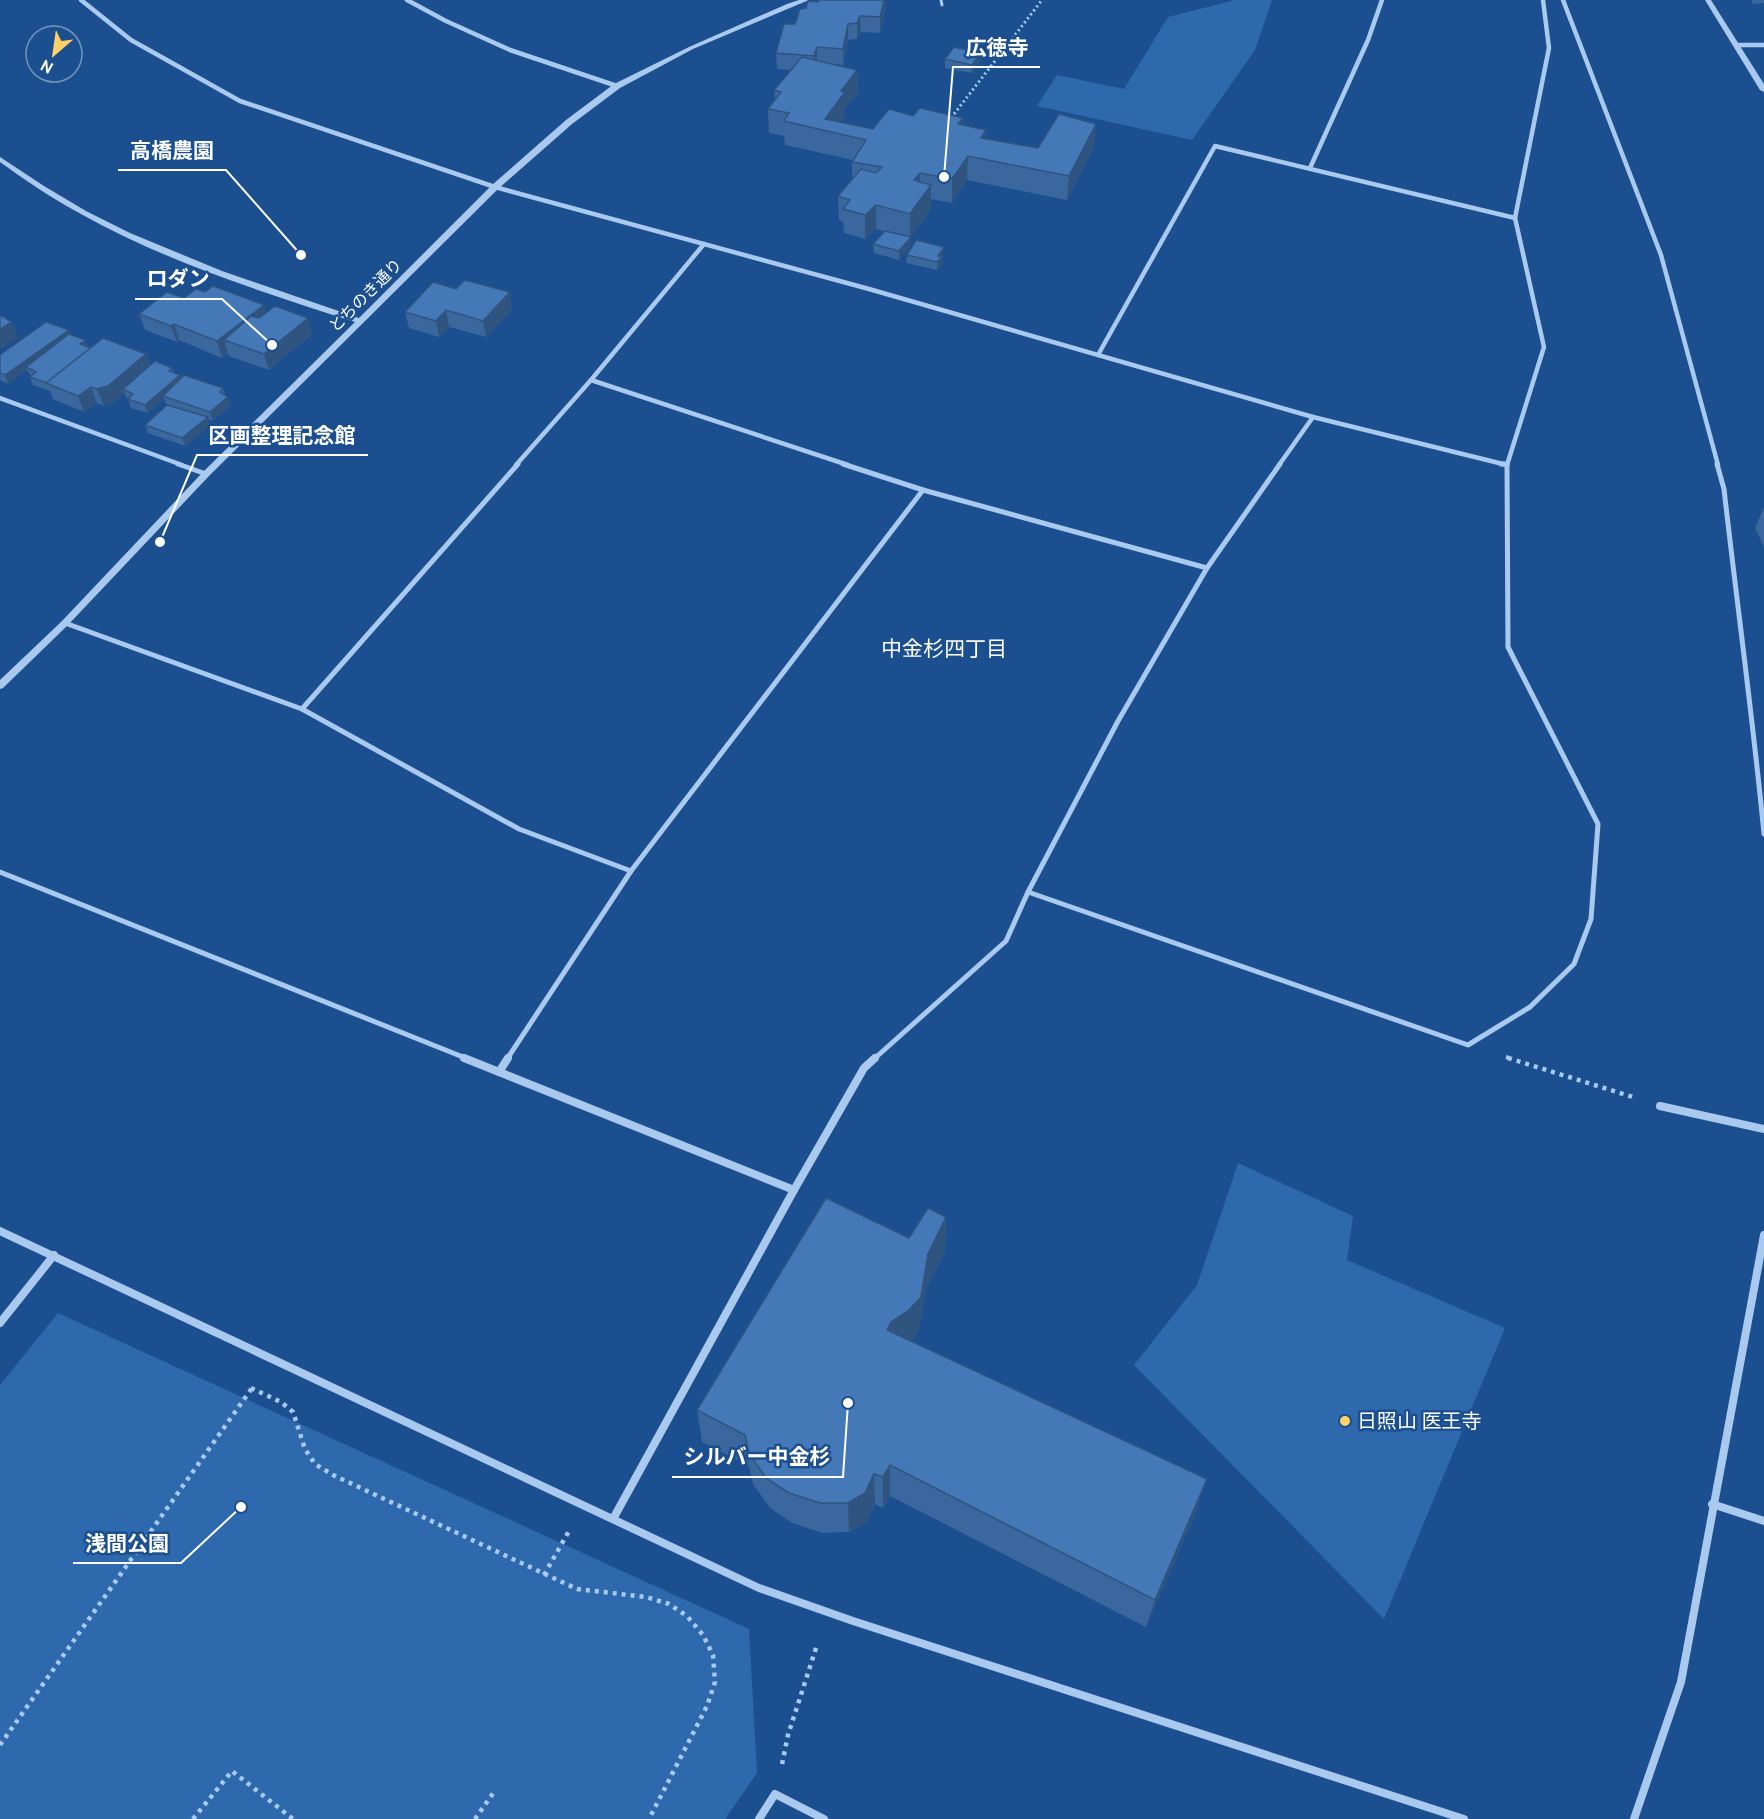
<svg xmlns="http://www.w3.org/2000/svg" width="1764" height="1819" font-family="Cabin,'Noto Sans JP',sans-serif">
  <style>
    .green { fill: #2e69ad }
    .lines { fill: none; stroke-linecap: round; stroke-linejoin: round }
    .path-far2 { stroke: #a9c9ee; stroke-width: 3; stroke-dasharray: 2 3; stroke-linecap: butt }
    .path-far1 { stroke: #a9c9ee; stroke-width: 4; stroke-dasharray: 3 4.5; stroke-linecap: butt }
    .path { stroke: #a9c9ee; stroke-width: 4.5; stroke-dasharray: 4 5; stroke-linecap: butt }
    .service { stroke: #a9c9ee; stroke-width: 3 }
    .minor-far2 { stroke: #a9c9ee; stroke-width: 4.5 }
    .minor-far1 { stroke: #a9c9ee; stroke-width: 5 }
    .minor { stroke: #a9c9ee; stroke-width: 8 }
    .tertiary { fill: #a9c9ee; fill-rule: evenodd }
    .wall { fill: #3a679d }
    .shaded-wall { fill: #305480 }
    .building { fill: #4478b7; stroke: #305480; stroke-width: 1.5 }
    .poi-dot { fill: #ffd166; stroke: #1b4f8f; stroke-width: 2 }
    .labels { text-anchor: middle; stroke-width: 5; stroke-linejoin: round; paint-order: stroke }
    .far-street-label { font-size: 16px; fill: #fff; stroke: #1b4f8f }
    .poi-label { font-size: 20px; fill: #fff; stroke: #1b4f8f; text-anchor: start }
    .neighbourhood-label { font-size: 21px; fill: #fff; stroke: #1b4f8f }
    .leader { fill: none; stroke: #fff; stroke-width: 2 }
    .callout-dot { fill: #fff; stroke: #1b4f8f; stroke-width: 2 }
    .callout-label { font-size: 21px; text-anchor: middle; font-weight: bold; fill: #fff; stroke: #1b4f8f; stroke-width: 5; stroke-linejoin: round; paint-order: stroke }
  </style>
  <rect width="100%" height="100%" fill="#1b4f8f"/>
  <g class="green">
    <polygon points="1235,0 1272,0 1255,50 1192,140 1037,106 1057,75 1124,89 1168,17"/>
    <polygon points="1238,1163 1353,1216 1347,1260 1505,1328 1384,1619 1134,1365 1197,1285"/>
    <polygon points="58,1313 749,1629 757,1773 725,1819 0,1819 0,1385"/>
  </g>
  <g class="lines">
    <polyline class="path-far2" points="951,118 1042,0"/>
    <polyline class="path-far1" points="1506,1057 1513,1059"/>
    <g class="path">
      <polyline points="1508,1058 1633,1097"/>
      <polyline points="251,1388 281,1402 293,1412 305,1449 315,1464 333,1475 577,1589 646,1597 669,1604 687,1616 703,1635 713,1655 715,1682 707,1706 649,1819"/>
      <polyline points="544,1575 569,1531"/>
      <polyline points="0,1745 252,1388"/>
      <polyline points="782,1764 788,1735 817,1645"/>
      <polyline points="193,1819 232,1771 293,1819"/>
      <polyline points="475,1819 494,1792"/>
    </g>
    <polyline class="service" points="941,0 942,5"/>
    <g class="minor-far2">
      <polyline points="81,0 131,40 240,101 495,187 869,289 1313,417 1507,465 1544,347 1515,218 1549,48 1543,0"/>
      <polyline points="407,0 446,21 510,50 617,86"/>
      <polyline points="1563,0 1661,255 1718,465"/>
      <polyline points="1738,45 1764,45"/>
      <polyline points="1310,168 1368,40 1382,0"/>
      <polyline points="1098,355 1215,146 1515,218"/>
      <polyline points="591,380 848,465"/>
      <polyline points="0,398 182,465"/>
      <polyline points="516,465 591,380 704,244"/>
      <polyline points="1279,465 1313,417"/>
    </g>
    <g class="minor-far1">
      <polyline points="178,464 206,474"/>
      <polyline points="518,464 302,709 519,829 631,871"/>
      <polyline points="843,464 923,490 1207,568"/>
      <polyline points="1501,464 1507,464"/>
      <path d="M1717 464 1724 489C1737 604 1753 719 1764 834"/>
      <polyline points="65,623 302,709"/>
      <polyline points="0,872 468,1059"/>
      <polyline points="1028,892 1468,1045 1530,1007 1574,964 1591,919 1598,824 1508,647 1507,465"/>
      <polyline points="507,1059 631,871 923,490"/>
      <polyline points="874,1059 1006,941 1028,892 1118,721 1207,568 1280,464"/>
    </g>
    <g class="minor">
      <polyline points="464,1058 794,1190 864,1068 875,1058"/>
      <polyline points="499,1072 508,1058"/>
      <polyline points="1660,1106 1764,1129"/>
      <polyline points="0,1231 759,1588 853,1621 1464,1819"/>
      <polyline points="0,1323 54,1255"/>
      <polyline points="1712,1504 1764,1521"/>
      <polyline points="613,1519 794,1190"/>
      <polyline points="759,1819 775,1794 824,1819"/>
      <polyline points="1634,1819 1681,1682 1764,1235"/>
    </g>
    <g class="tertiary">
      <path d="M799 0H809L693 49 620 88 572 124 498 189 209 476 68 625 3 688 0 689V680L62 621 203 472 355 322C262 292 167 262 81 214 53 199 26 181 0 162V157L44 186 86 211 130 233 222 271 359 318 492 185 566 120 614 84 689 47 787 4Z"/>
      <polygon points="1705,0 1711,0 1764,84 1764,92 1760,90"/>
    </g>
  </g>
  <g class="wall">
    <polygon points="819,0 886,0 886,6 880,33 861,32 857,39 848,40 843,65 831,64 857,70 858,93 845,109 845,116 840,122 873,129 913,116 963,125 986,139 1038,148 1096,124 1093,148 1067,200 967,180 952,203 931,199 931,209 911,237 911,245 899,260 874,253 873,244 884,231 876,229 865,239 844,233 843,222 839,220 838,196 852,180 852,162 853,160 785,145 784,136 769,133 768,109 775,100 774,90 791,70 777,69 776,53 806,8 818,2"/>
    <polygon points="1751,0 1764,0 1764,3 1753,4"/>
    <polygon points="945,59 980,61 972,73 945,68"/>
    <polygon points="907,255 943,256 942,258 942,265 937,270 906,263"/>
    <polygon points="205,292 264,305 266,313 312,334 269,370 229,356 228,353 222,358 179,340 177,342 145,330 139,314"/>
    <polygon points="512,309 486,337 449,327 439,337 409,328 405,312"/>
    <polygon points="69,330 71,334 89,347 146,354 150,366 172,368 174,373 180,375 181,378 223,388 225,395 228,397 231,405 213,421 208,419 210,426 185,446 148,433 145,425 174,407 166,404 164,399 148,413 131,408 128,399 129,399 126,397 125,393 114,402 104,406 97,403 84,412 53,399 50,391 33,385 30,377 31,376 27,370 8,384 0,380 0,355"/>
    <polygon points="1764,507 1764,547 1755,528"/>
    <polygon points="946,1217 945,1252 926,1289 919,1331 911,1341 1197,1510 1146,1627 890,1496 883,1508 875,1504 866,1523 849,1532 822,1533 792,1523 770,1508 753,1484 749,1466 702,1442 697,1410 909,1238"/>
  </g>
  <g class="shaded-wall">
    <polygon points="884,0 886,0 886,6 880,33 880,17"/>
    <polygon points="860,16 861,32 857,39 857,23"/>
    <polygon points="848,24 848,40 843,65 843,49"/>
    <polygon points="817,47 817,63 815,72 814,56"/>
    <polygon points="981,53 980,61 972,73 972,65"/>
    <polygon points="857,70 858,93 845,109 845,116 833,132 825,119 841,91"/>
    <polygon points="963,118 962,141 958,124"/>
    <polygon points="1096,124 1093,148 1067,200 1069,176"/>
    <polygon points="986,130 985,153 981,138"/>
    <polygon points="968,156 967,180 952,203 952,179"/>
    <polygon points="920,173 920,196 914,180"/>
    <polygon points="931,185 931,209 910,238 910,214"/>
    <polygon points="876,205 876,229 865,239 865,215"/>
    <polygon points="911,237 911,245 899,260 899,251"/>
    <polygon points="944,247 942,265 937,270 938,256"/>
    <polygon points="510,292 512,309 486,337 483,321"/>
    <polygon points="264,305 268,321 224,340 228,353 222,358 217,341"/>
    <polygon points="446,310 449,327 439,337 436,321"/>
    <polygon points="308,318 312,334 269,370 264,354"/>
    <polygon points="12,322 19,338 0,349 0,329"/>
    <polygon points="174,324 179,340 177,342 171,326"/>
    <polygon points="69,330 72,338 26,367 27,370 8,384 5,375"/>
    <polygon points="86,340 89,348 80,344"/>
    <polygon points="146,354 151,371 123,389 125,393 114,402 104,406 97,389"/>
    <polygon points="180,375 183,383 163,396 164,399 148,413 145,405"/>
    <polygon points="91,387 97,403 84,412 78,396"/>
    <polygon points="228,397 231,405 213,421 210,412"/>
    <polygon points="208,417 210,426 185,446 182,438"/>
    <polygon points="946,1217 945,1252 926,1289 919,1331 908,1345 887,1330"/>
    <polygon points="890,1465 890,1496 883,1508 883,1477"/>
    <polygon points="874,1474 875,1504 866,1523 849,1532 848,1503"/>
    <polygon points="1207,1479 1197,1510 1146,1627 1155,1600"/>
  </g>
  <g class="building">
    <polygon points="819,0 884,0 880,17 860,16 857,23 848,24 843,49 817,47 814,56 776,53 784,24 795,24 800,9 806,8 808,1 818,2"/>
    <polygon points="954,47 981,53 972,65 945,59"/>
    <polygon points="802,57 857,70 841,91 845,92 825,119 873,129 889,109 913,116 920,108 963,118 958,124 986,130 981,138 1038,148 1059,114 1096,124 1069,176 968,156 952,179 920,173 914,180 931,185 910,214 876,205 865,215 843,209 850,200 838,196 861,169 876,173 882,167 852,162 866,140 784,121 789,113 768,109 781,92 774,90"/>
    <polygon points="885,231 911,237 899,251 873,244"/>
    <polygon points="916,240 944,247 938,256 942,257 937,262 907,255"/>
    <polygon points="465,280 510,292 483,321 446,310 436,321 405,312 433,282 456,289"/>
    <polygon points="213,286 264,305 217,341 174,324 171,326 139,314 167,292 184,298 196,289 205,292"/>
    <polygon points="275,306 308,318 264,354 224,340 251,316 259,318"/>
    <polygon points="0,315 12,322 0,329"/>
    <polygon points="46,322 69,330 5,375 0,373 0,355"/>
    <polygon points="69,334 86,340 80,344 91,348 47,383 30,377 36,372 26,367"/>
    <polygon points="103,338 146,354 108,386 97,389 91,387 78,396 46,383"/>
    <polygon points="155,361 172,368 169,371 180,375 145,405 128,399 133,394 123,389"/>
    <polygon points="184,375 223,388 220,392 228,397 210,412 163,396"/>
    <polygon points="167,405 208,417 182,438 145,425"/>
    <polygon points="826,1198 909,1238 928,1208 946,1217 928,1254 921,1297 908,1311 891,1322 887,1330 1207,1479 1155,1600 890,1465 883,1477 874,1474 865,1493 848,1503 820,1503 789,1493 766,1478 749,1453 745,1435 697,1410"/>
  </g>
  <circle class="poi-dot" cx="1345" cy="1421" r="6"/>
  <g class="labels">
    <g class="far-street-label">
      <text transform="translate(365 295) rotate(-45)" y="6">とちのき通り</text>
    </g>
    <g class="poi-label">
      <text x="1357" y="1428">日照山 医王寺</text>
    </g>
    <g class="neighbourhood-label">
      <text x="944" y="656">中金杉四丁目</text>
    </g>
  </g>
  <path class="leader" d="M944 177L953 67H1040M301 255L226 170H118M272 345L222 299H135M160 542L197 455H368M848 1403L843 1477H672M241 1507L181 1563H73"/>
  <g class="callout-dot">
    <circle cx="944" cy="177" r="6"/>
    <circle cx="301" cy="255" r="6"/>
    <circle cx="272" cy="345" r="6"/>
    <circle cx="160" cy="542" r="6"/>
    <circle cx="848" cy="1403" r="6"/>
    <circle cx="241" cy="1507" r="6"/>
  </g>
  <g class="callout-label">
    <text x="997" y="55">広徳寺</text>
    <text x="172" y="158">高橋農園</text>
    <text x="178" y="286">ロダン</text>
    <text x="282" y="443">区画整理記念館</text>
    <text x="757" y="1464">シルバー中金杉</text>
    <text x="127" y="1551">浅間公園</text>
  </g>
  <g transform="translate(54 54) rotate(209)"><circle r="28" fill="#1b4f8f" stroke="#7695bc" stroke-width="1.5"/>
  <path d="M0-4.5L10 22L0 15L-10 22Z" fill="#ffd166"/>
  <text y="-9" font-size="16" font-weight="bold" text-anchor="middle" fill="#ffffff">N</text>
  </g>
</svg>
